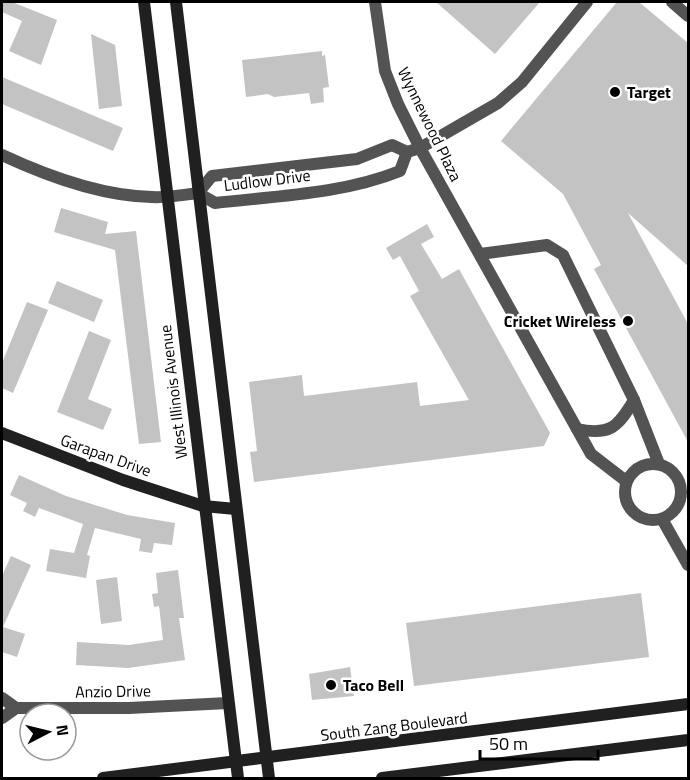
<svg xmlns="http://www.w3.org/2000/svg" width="690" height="780" font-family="'Titillium Web',sans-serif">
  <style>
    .building { fill: #c3c3c3 }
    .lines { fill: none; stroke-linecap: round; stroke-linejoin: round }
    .street { stroke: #535353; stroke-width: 12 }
    .secondary { stroke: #202020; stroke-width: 12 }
    .poi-dot { fill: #000; stroke: #fff; stroke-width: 2 }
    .labels { text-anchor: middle; stroke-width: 5; stroke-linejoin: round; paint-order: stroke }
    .poi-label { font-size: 16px; font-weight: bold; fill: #000; stroke: #fff; text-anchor: start }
    .street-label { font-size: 16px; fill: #000; stroke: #fff }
  </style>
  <rect width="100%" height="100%" fill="#fff"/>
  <g class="building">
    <polygon points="2,2 12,2 57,20 41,65 9,51 22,21 2,12"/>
    <polygon points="436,2 540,2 495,54"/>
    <polygon points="617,2 639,2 688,43 688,266 628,213 688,324 688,442 594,269 601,265 563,194 501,141"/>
    <polygon points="91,34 115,45 122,106 99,109"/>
    <polygon points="322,51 322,56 325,55 329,87 323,88 324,102 311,104 309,93 274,97 268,94 246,97 242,60"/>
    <polygon points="2,77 123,128 113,151 2,104"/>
    <polygon points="61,208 108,222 105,234 136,231 161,442 139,444 115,250 54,232"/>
    <polygon points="427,224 434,237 421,244 442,279 459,269 550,433 544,446 254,482 250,452 257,451 249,382 302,375 304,396 417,382 420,406 469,400 410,296 419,291 400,256 393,260 386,248"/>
    <polygon points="57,281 103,300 94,322 48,303"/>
    <polygon points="27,302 48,310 13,393 2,388 2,363"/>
    <polygon points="89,331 111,340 88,399 112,409 103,430 57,412"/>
    <polygon points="19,475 66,496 127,515 175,523 172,545 154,543 152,553 139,551 141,539 95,528 87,555 90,556 86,578 46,571 50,549 74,553 83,524 39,508 35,517 23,511 27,503 10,495"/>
    <polygon points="11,556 31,565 3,627 25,634 17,657 2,652 2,576"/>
    <polygon points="178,570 184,618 179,618 185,660 128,668 76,665 77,642 129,645 163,640 159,606 154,607 152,594 158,593 156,573"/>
    <polygon points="117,577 122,621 101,624 96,580"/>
    <polygon points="641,593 649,657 414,686 406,623"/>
    <polygon points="350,667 354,696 312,700 309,674"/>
  </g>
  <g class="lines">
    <g class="street">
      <polyline points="375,2 385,71 398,104 420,148 591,454 626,481"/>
      <polyline points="672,2 688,16"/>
      <path d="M2 155C47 176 101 196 152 197 167 198 183 195 198 193"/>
      <polyline points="198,193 212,176 357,159 392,145 407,152 420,148 498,103 522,82 587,2"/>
      <path d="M198 193 215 203C276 196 343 194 400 171L407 152"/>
      <polyline points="480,254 547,245 563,255 634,400 659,464"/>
      <path d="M577 429C610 436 618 427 634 400"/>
      <circle cx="653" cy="492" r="28"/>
      <polyline points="662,519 688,565"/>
      <polyline points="2,698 16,708 129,708 228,703"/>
      <polyline points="2,718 16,708"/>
    </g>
    <g class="secondary">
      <polyline points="144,2 238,778"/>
      <polyline points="176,2 269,778"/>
      <polyline points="2,433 123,480 203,506 236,509"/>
      <polyline points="103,778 688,704"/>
      <polyline points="382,778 688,740"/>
    </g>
  </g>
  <g class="poi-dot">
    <circle cx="615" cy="92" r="6"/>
    <circle cx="628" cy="321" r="6"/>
    <circle cx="331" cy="685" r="6"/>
  </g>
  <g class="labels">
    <g class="poi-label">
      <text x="627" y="98">Target</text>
      <text x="616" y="327" text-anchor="end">Cricket Wireless</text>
      <text x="343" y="691">Taco Bell</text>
    </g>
    <g class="street-label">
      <text transform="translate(430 124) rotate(64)" y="6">Wynnewood Plaza</text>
      <text transform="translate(267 180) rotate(-7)" y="6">Ludlow Drive</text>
      <text transform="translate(173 392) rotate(-97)" y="6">West Illinois Avenue</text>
      <text transform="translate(106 455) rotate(20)" y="6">Garapan Drive</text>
      <text transform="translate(113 691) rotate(-1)" y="6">Anzio Drive</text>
      <text transform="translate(394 726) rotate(-7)" y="6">South Zang Boulevard</text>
    </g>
  </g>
  <rect width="690" height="780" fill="none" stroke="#000000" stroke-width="6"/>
  <g transform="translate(48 732) rotate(83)"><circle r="28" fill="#ffffff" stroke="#999999" stroke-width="1.5"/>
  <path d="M0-4.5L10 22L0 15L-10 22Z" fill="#000000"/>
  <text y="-9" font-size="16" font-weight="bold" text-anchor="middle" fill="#000000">N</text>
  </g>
  <path d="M480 750v9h118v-9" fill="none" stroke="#000000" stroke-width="3"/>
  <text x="489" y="750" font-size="18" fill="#000000" stroke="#ffffff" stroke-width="4.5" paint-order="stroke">50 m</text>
</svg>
